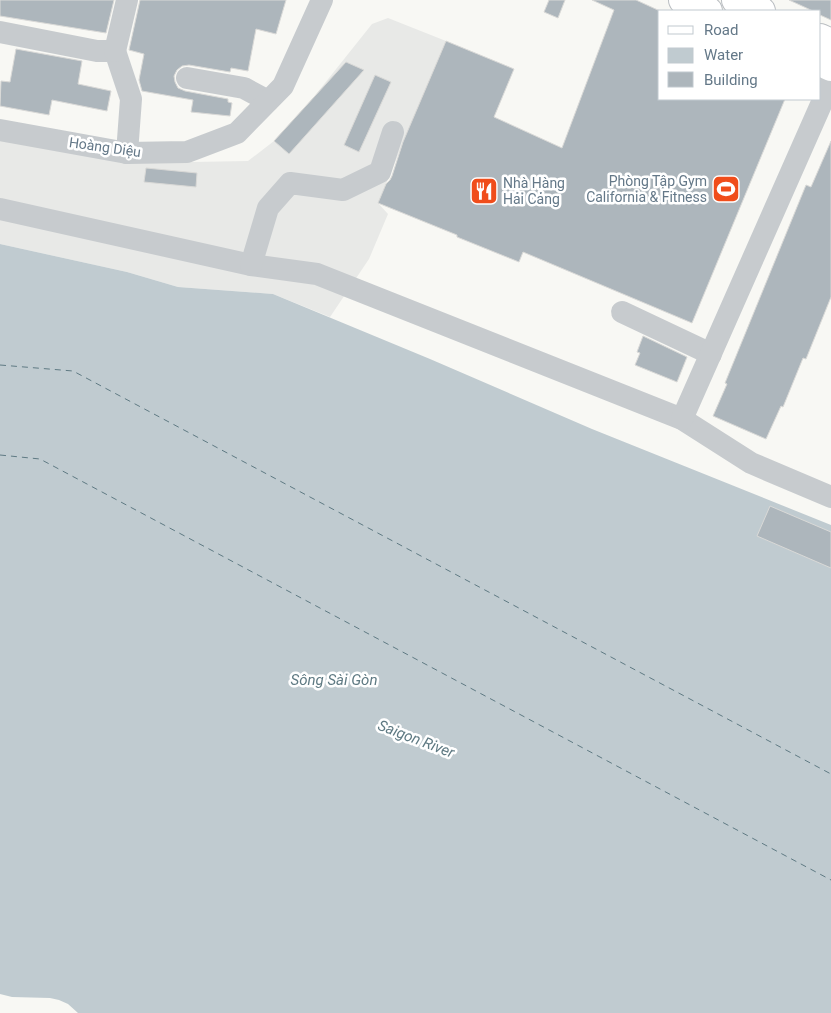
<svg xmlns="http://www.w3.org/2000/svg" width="831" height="1013" font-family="Roboto,sans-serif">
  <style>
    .built { fill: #e8e9e7 }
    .water { fill: #c0cbd0 }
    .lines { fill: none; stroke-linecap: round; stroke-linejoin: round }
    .ferry { stroke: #5f7a83; stroke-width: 1; stroke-dasharray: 6 5; stroke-linecap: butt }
    .building { fill: #adb6bc; stroke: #d9d9d7 }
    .major-casing { stroke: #babec2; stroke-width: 30 }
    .minor { stroke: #c7cbce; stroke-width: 22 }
    .major { stroke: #fff; stroke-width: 28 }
    .labels { text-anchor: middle; stroke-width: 5; stroke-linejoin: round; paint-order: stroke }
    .street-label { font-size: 14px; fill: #647888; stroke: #fff }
    .poi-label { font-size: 14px; fill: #647888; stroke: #fff; text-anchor: end }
    .water-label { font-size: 15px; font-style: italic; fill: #5f7a83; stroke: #fff }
  </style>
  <rect width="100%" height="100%" fill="#f8f8f4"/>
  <polygon class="built" points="388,18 446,41 378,203 388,214 369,259 330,317 273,294 178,287 127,272 0,244 0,138 136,163 248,161 274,141 309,103 372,24"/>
  <polygon class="water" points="0,244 127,272 178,287 273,294 430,359 592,429 831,525 831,1013 78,1013 68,1004 59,1000 50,998 12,997 0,994"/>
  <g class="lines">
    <g class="ferry">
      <polyline points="0,365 73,371 831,774"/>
      <polyline points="0,455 40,459 831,880"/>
    </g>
  </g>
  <g class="building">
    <polygon points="0,0 114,0 106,33 0,16"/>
    <polygon points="140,0 286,0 276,34 256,29 248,71 231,68 230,72 189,65 182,66 177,70 174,76 175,82 178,88 185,91 228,99 228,102 232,103 230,116 191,112 193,100 142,91 139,80 144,54 129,50"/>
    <polygon points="549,0 565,0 558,18 544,12"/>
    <polygon points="592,0 636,0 660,11 660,99 785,99 692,323 523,252 519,262 457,237 457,235 378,203 386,184 390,180 392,176 403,142 446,41 514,69 494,117 562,148 614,10"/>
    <polygon points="789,0 831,0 831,20 820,15 820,11 813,11"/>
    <polygon points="16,49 82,61 78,84 111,91 107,111 52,100 49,115 0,106 1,81 10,82"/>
    <polygon points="346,62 364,70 289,154 274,141"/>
    <polygon points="375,75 391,82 359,152 344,145"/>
    <polygon points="831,141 831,297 806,359 803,358 783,407 781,406 766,439 713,416 727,384 725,383 806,185 811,187"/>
    <polygon points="146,168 197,173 196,187 144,182"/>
    <polygon points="643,336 687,357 677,382 635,365 640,353 637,352"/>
    <polygon points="770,506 831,532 831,568 757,536"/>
  </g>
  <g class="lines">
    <g class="major-casing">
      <g id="major">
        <polyline points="683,0 708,11"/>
        <polyline points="736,0 761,11"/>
        <polyline points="820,38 831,43"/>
        <polyline points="820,62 831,67"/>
      </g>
    </g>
    <g class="minor">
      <polyline points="0,32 97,51 115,51 131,99 127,153"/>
      <polyline points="115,51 127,0"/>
      <polyline points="187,78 244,88 268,101"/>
      <polyline points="0,130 127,153 187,152 237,133 283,86 322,0"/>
      <polyline points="0,209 251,265 317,274 682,419 751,463 831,497"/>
      <polyline points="251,265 268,208 290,183 343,190 380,172 393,132"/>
      <polyline points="622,312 711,354"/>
      <polyline points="682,419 831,82"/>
    </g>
    <use href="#major" class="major"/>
  </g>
  <defs>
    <g id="stadium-square" transform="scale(1.4375)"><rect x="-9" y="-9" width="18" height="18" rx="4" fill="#f04d1b" stroke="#fff"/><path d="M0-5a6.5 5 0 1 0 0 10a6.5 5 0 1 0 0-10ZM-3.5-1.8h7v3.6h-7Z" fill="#fff"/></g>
    <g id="restaurant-square" transform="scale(1.4375)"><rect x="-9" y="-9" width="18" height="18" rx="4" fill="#f04d1b" stroke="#fff"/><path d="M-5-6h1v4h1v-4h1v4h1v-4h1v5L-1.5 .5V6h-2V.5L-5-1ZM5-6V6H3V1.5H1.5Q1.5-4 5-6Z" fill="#fff"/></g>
  </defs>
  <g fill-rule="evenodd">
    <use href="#stadium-square" x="726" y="189"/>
    <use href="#restaurant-square" x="484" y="191"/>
  </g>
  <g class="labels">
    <g class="street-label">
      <text transform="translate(105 147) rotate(8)" y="5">Hoàng Diệu</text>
    </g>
    <g class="poi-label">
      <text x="707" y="186">Phòng Tập Gym<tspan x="707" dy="16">California &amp; Fitness</tspan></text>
      <text x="503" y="188" text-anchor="start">Nhà Hàng<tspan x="503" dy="16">Hải Cảng</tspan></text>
    </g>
    <g class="water-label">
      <text x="334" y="685">Sông Sài Gòn</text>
      <text transform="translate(416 739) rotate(21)" y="5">Saigon River</text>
    </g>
  </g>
  <rect x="658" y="10" width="162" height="90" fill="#ffffff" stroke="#c1c9cf"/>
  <rect x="668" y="26" width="25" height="8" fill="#ffffff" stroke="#c1c9cf"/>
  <text x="704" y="35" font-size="15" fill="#647888">Road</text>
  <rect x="668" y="48" width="25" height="15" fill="#c0cbd0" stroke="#c1c9cf"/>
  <text x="704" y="60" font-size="15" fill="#647888">Water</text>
  <rect x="668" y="72" width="25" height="15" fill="#adb6bc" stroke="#c1c9cf"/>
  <text x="704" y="85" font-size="15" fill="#647888">Building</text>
</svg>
